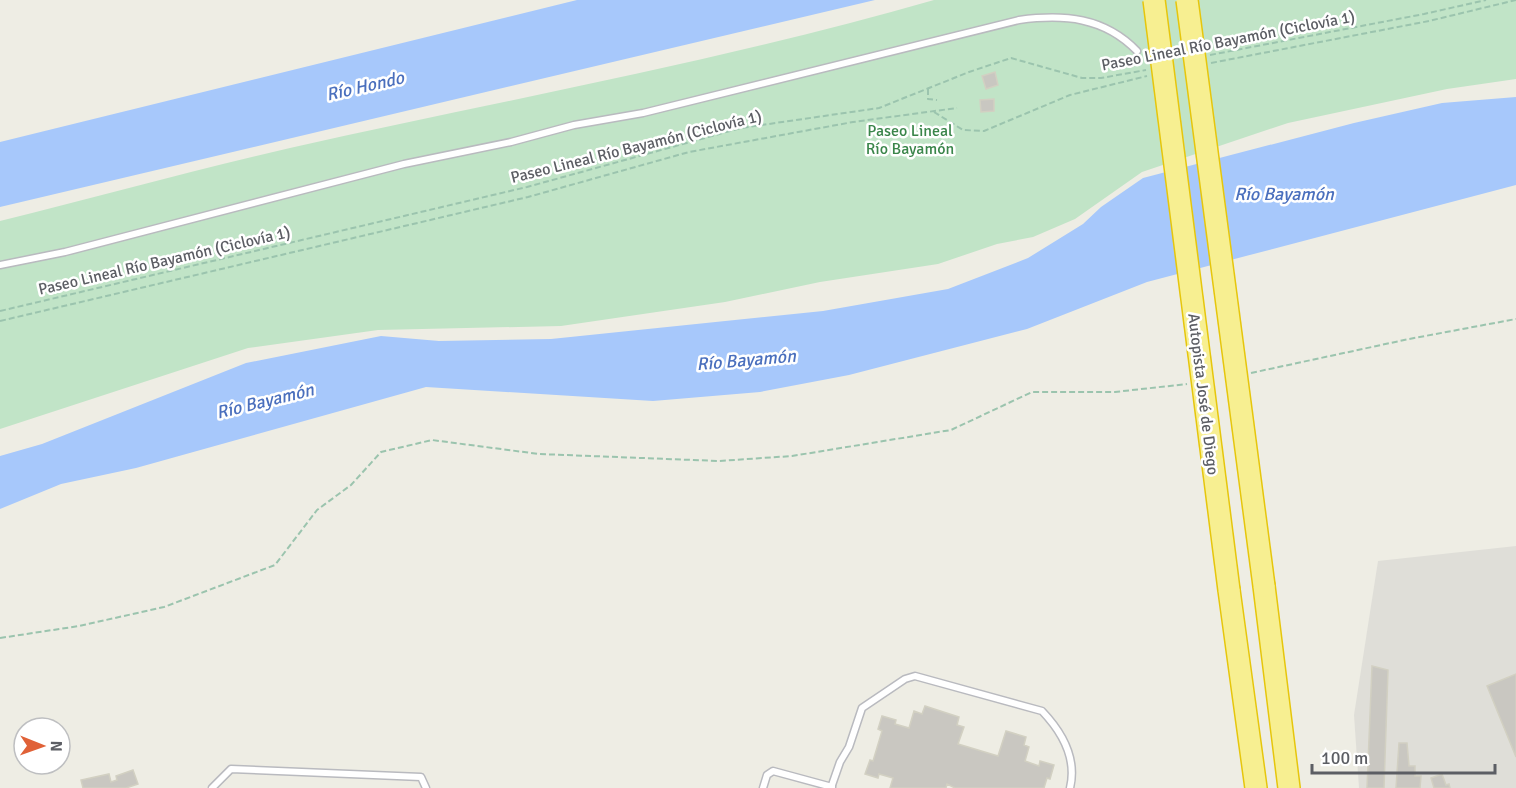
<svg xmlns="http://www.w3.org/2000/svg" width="1516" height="788" font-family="Signika,sans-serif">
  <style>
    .industrial { fill: #dfded8 }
    .green { fill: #c1e4c7 }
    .water { fill: #a7c8fb }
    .building { fill: #c9c7c1; stroke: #d2d0c2; stroke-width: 1.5 }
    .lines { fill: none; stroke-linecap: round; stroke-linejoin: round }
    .lane-casing { stroke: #b9babf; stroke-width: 9 }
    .highway-casing { stroke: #e6c60c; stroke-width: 24 }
    .path { stroke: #9bc4ae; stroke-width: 2; stroke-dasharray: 6 3; stroke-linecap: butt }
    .lane { stroke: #fff; stroke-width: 6 }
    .highway { stroke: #f7ef91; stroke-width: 21 }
    .highway-bridge-casing { stroke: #e6c60c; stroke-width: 24; stroke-linecap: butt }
    .highway-bridge { stroke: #f7ef91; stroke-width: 21 }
    .labels { text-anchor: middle; stroke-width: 5; stroke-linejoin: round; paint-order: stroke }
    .street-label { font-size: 16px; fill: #5c5e64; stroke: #fff }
    .park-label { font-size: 16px; fill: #3a854a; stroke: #fff }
    .water-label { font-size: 18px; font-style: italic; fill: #4a6fbd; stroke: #fff }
  </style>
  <rect width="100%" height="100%" fill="#eeede4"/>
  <polygon class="industrial" points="1516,546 1516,788 1359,788 1354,715 1378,561"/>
  <path class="green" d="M934 0H1516V79L1447 89 1288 123 1142 172 1075 219 1033 237 997 244 938 264 820 282 725 302 561 326 378 330 248 348 0 429V221C97 197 193 170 290 148 504 100 722 61 934 0Z"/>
  <g class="water">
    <polygon points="577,0 875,0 0,207 0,142"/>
    <polygon points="1516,97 1516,185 1147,282 1027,329 849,375 760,392 653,401 426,387 136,468 61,484 0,509 0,456 42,444 246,363 381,336 439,341 551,339 823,311 948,289 1028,258 1083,224 1101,207 1143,178 1354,123 1442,103"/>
  </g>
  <g class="building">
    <polygon points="995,72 998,85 986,89 982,76"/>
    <polygon points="994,99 994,111 981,112 980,100"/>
    <polygon points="1372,666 1388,670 1384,788 1367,788"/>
    <polygon points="1516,674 1516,757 1487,686"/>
    <polygon points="925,706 959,717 957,725 964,727 958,744 998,756 1006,731 1026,737 1024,745 1029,747 1025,761 1039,766 1040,761 1054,765 1050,779 1047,778 1044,788 955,788 947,784 946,788 890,788 893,778 879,774 878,778 865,774 870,760 873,761 882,731 878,729 882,716 896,720 895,724 909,728 914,711 922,714"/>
    <polygon points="1399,743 1407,743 1409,766 1415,766 1415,776 1421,776 1420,788 1396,788"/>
    <polygon points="133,770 138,784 126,788 83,788 81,780 109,774 111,782 117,780 116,776"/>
    <polygon points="1442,774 1446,785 1449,784 1450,788 1434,788 1431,778"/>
  </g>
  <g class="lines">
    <g class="lane-casing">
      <g id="lane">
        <path d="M0 265 65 252 404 164 511 142 574 125 643 113 1019 20C1064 14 1104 17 1137 51"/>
        <path d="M832 785 840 762 849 747 862 708 905 679 915 676 1042 711C1062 732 1077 759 1070 788"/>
        <polyline points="212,788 231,769 421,777 426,788"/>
        <polyline points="763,788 767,775 773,771 832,787"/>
      </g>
    </g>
    <g class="highway-casing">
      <g id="highway">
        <polyline points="1264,586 1289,788"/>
        <polyline points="1229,590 1256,788"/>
      </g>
    </g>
    <g class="path">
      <polyline points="1210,55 1424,14 1486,0"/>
      <polyline points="1211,63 1429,21 1516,0"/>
      <polyline points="928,89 928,99 937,100"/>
      <polyline points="934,112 963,130 984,131 1070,95 1147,76"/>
      <polyline points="0,311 527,187 741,128 879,108 969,72 1011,58 1082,78 1101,78 1146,70"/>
      <polyline points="0,321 528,197 689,152 853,122 957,108"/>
      <polyline points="1251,373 1409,339 1516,319"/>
      <polyline points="0,638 79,626 164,607 275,565 317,510 351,485 381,452 432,440 539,454 719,461 792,456 951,430 1032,392 1115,392 1187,384"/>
    </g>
    <use href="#lane" class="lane"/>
    <use href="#highway" class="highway"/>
    <g class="highway-bridge-casing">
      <g id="highway-bridge">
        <polyline points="1154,0 1229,590"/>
        <polyline points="1187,0 1264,586"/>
      </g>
    </g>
    <use href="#highway-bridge" class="highway-bridge"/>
  </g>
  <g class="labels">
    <g class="street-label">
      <text transform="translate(1228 40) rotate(-11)" y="6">Paseo Lineal Río Bayamón (Ciclovía 1)</text>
      <text transform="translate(636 146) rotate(-14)" y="6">Paseo Lineal Río Bayamón (Ciclovía 1)</text>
      <text transform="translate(164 260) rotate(-13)" y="6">Paseo Lineal Río Bayamón (Ciclovía 1)</text>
      <text transform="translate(1204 394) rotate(83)" y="6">Autopista José de Diego</text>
    </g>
    <g class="park-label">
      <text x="910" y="136">Paseo Lineal<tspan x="910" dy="18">Río Bayamón</tspan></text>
    </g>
    <g class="water-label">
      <text transform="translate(365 86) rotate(-13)" y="6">Río Hondo</text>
      <text x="1284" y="200">Río Bayamón</text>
      <text transform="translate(746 360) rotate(-5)" y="6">Río Bayamón</text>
      <text transform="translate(265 401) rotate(-14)" y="6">Río Bayamón</text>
    </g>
  </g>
  <g transform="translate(42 746) rotate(91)"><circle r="28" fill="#ffffff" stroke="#bebfc1" stroke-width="1.5"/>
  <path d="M0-4.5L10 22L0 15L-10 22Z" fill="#e06137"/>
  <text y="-9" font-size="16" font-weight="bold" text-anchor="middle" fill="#5c5e64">N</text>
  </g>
  <path d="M1312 764v9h183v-9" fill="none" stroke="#5c5e64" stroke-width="3"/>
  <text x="1321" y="764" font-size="18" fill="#5c5e64" stroke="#ffffff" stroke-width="4.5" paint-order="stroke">100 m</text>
</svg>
